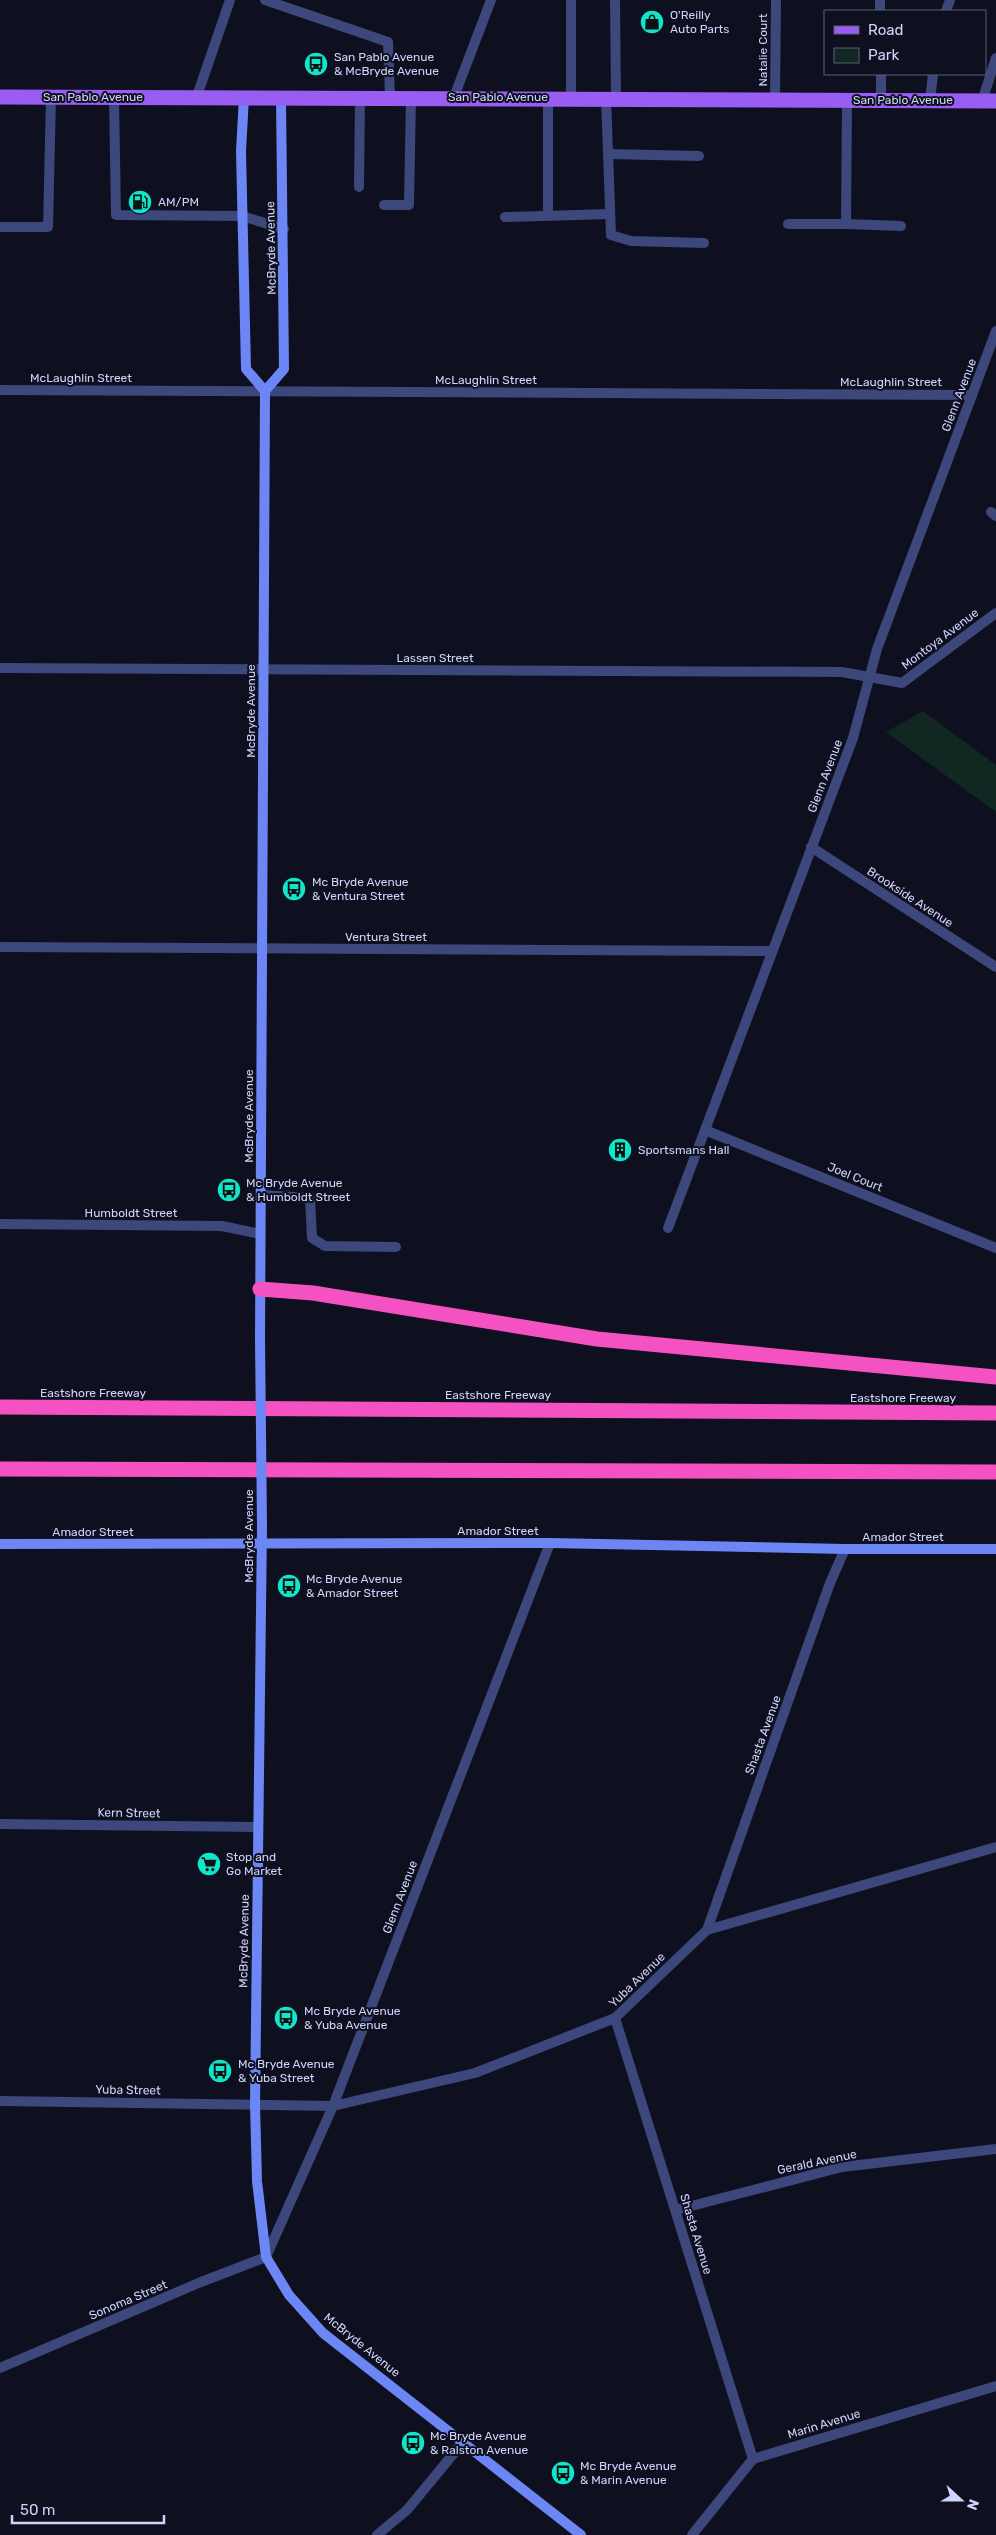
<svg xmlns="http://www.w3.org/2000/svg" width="996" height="2535" font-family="Rubik,sans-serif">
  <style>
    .green { fill: #112822 }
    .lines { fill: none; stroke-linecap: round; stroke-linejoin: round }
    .lane { stroke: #3c477b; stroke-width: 10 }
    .street { stroke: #3c477b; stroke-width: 10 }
    .secondary { stroke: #6c87f5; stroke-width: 10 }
    .primary { stroke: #9a5df4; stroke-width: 15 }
    .highway { stroke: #f452c3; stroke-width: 15 }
    .secondary-bridge { stroke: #6c87f5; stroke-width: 10 }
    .labels { text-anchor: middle; stroke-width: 4; stroke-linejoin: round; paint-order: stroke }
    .poi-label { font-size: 12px; fill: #cfd4fc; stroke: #0e0f1f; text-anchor: start }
    .street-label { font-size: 12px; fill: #cfd4fc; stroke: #0e0f1f }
  </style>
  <rect width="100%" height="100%" fill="#0e0f1f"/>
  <polygon class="green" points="923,711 996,765 996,812 886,732"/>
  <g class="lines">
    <g class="lane">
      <polyline points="265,0 388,42 390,97"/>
      <polyline points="615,0 616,98"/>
      <polyline points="880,0 880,11"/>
      <polyline points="946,11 950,0"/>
      <polyline points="881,74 881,100"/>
      <polyline points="114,97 116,215 242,216 284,229"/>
      <polyline points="571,98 571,0"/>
      <polyline points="606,98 611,235 631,241 704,243"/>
      <polyline points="847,100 846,224 901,226"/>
      <polyline points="930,100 933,74"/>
      <polyline points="608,154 699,156"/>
      <polyline points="359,187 360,97"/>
      <polyline points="384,205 409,205 411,97"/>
      <polyline points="548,216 548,98"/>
      <polyline points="505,217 610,214"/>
      <polyline points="788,224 846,224"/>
      <polyline points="0,227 48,227 51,97"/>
      <polyline points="991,512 996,516"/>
      <polyline points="261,1195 310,1198 312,1238 325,1246 396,1247"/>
    </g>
    <g class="street">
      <polyline points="197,96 230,0"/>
      <polyline points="454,97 491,0"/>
      <polyline points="775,99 776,0"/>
      <polyline points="982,101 996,58"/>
      <polyline points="0,390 972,395"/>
      <polyline points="0,668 842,672 902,683 996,613"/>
      <polyline points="811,847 996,967"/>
      <polyline points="0,947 771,951"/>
      <polyline points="705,1130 996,1248"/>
      <polyline points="0,1224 222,1226 260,1234"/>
      <polyline points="668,1228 853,738 877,649 996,331"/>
      <polyline points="0,1824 258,1827"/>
      <polyline points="707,1930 830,1583 845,1549"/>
      <polyline points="615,2018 753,2459"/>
      <polyline points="0,2101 333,2106 475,2073 615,2018 707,1930 996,1847"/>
      <polyline points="676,2210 842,2167 996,2149"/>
      <polyline points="0,2368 201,2282 266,2257 333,2106 550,1543"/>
      <polyline points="377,2535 407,2510 464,2441"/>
      <polyline points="692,2535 753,2459 996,2386"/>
    </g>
    <g class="secondary">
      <polyline points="244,97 241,151 246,369 265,391"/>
      <polyline points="260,1339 265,391 284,369 281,97"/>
      <polyline points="262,1526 255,2104 257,2181 266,2257 289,2295 323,2333 581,2535"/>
      <polyline points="0,1544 550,1543 845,1549 996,1549"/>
    </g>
    <polyline class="primary" points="0,97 996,101"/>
    <g class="highway">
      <polyline points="260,1289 313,1293 597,1339 996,1377"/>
      <polyline points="0,1407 996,1413"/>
      <polyline points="0,1469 996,1472"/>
    </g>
    <polyline class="secondary-bridge" points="260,1339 262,1526"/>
  </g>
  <defs>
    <g id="shop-disc" transform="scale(1.25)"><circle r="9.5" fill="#0fe7cc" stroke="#0e0f1f"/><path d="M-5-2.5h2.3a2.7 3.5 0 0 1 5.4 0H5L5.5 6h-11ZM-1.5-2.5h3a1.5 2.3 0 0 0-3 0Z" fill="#111"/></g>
    <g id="bus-disc" transform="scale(1.25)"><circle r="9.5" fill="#0fe7cc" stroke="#0e0f1f"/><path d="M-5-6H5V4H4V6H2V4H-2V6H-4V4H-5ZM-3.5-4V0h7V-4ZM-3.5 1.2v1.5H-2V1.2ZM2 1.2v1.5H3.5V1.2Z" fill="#111"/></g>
    <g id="fuel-disc" transform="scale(1.25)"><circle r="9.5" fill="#0fe7cc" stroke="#0e0f1f"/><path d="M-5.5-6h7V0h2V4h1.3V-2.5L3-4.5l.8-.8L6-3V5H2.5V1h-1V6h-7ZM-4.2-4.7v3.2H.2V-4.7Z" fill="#111"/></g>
    <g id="building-disc" transform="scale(1.25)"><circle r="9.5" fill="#0fe7cc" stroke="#0e0f1f"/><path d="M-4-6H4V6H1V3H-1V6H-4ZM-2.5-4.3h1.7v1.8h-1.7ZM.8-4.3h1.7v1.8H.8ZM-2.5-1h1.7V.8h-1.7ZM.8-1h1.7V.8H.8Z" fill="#111"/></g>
    <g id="supermarket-disc" transform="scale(1.25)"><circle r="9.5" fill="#0fe7cc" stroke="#0e0f1f"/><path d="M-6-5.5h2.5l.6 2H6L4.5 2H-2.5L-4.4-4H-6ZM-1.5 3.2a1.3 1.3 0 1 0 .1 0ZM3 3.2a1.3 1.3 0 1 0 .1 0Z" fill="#111"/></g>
  </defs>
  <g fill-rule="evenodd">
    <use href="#shop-disc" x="652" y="22"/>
    <use href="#bus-disc" x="316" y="64"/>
    <use href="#fuel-disc" x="140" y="202"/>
    <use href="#bus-disc" x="294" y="889"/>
    <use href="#building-disc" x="620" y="1150"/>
    <use href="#bus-disc" x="229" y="1190"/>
    <use href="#bus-disc" x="289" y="1586"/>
    <use href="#supermarket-disc" x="209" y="1864"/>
    <use href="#bus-disc" x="286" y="2018"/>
    <use href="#bus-disc" x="220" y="2071"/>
    <use href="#bus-disc" x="413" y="2443"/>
    <use href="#bus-disc" x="563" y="2473"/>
  </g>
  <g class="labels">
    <g class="poi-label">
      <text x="670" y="19">O'Reilly<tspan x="670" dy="14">Auto Parts</tspan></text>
      <text x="334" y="61">San Pablo Avenue<tspan x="334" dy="14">&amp; McBryde Avenue</tspan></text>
      <text x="158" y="206">AM/PM</text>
      <text x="312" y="886">Mc Bryde Avenue<tspan x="312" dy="14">&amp; Ventura Street</tspan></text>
      <text x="638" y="1154">Sportsmans Hall</text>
      <text x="246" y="1187">Mc Bryde Avenue<tspan x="246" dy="14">&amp; Humboldt Street</tspan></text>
      <text x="306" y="1583">Mc Bryde Avenue<tspan x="306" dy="14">&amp; Amador Street</tspan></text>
      <text x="226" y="1861">Stop and<tspan x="226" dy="14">Go Market</tspan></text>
      <text x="304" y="2015">Mc Bryde Avenue<tspan x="304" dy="14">&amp; Yuba Avenue</tspan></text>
      <text x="238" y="2068">Mc Bryde Avenue<tspan x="238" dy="14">&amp; Yuba Street</tspan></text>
      <text x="430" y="2440">Mc Bryde Avenue<tspan x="430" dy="14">&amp; Ralston Avenue</tspan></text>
      <text x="580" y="2470">Mc Bryde Avenue<tspan x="580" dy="14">&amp; Marin Avenue</tspan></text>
    </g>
    <g class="street-label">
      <text transform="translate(763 50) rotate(-90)" y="4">Natalie Court</text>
      <text x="93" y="101">San Pablo Avenue</text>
      <text x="498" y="101">San Pablo Avenue</text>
      <text x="903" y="104">San Pablo Avenue</text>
      <text transform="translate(271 248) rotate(-91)" y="4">McBryde Avenue</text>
      <text x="81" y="382">McLaughlin Street</text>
      <text x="486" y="384">McLaughlin Street</text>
      <text x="891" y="386">McLaughlin Street</text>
      <text transform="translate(959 395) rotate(-69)" y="4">Glenn Avenue</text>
      <text transform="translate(940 639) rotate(-37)" y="4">Montoya Avenue</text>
      <text x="435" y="662">Lassen Street</text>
      <text transform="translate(251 711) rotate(-90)" y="4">McBryde Avenue</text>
      <text transform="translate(825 776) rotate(-69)" y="4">Glenn Avenue</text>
      <text transform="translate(910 897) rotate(33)" y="4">Brookside Avenue</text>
      <text x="386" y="941">Ventura Street</text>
      <text transform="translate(249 1116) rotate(-90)" y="4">McBryde Avenue</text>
      <text transform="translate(855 1177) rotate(22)" y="4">Joel Court</text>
      <text x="131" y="1217">Humboldt Street</text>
      <text x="93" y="1397">Eastshore Freeway</text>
      <text x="498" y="1399">Eastshore Freeway</text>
      <text x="903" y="1402">Eastshore Freeway</text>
      <text x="498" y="1535">Amador Street</text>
      <text x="93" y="1536">Amador Street</text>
      <text transform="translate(249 1536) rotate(-90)" y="4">McBryde Avenue</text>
      <text x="903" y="1541">Amador Street</text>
      <text transform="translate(763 1735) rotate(-70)" y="4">Shasta Avenue</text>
      <text transform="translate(129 1813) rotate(1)" y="4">Kern Street</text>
      <text transform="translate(400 1897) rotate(-69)" y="4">Glenn Avenue</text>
      <text transform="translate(244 1941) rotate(-89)" y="4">McBryde Avenue</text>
      <text transform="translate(637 1980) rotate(-44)" y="4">Yuba Avenue</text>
      <text transform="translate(128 2090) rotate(1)" y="4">Yuba Street</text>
      <text transform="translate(817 2162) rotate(-12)" y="4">Gerald Avenue</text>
      <text transform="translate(696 2234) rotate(73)" y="4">Shasta Avenue</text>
      <text transform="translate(128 2300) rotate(-23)" y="4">Sonoma Street</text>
      <text transform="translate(362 2345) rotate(39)" y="4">McBryde Avenue</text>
      <text transform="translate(824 2424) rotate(-17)" y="4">Marin Avenue</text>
    </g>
  </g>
  <rect x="824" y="10" width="162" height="65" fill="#0e0f1f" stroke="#5b5e77"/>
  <rect x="834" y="26" width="25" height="8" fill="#9a5df4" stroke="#5b5e77"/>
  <text x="868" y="35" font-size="15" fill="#cfd4fc">Road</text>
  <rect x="834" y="48" width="25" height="15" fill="#112822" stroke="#5b5e77"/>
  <text x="868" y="60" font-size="15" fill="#cfd4fc">Park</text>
  <g transform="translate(961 2500) rotate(111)" stroke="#0e0f1f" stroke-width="4" paint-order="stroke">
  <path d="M0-4L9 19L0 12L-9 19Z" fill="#cfd4fc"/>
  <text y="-8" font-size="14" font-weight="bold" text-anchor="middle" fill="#cfd4fc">N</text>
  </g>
  <path d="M12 2515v8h152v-8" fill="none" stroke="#cfd4fc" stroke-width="2.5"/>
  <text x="20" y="2515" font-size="15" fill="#cfd4fc" stroke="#0e0f1f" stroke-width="4" paint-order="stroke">50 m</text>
</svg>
